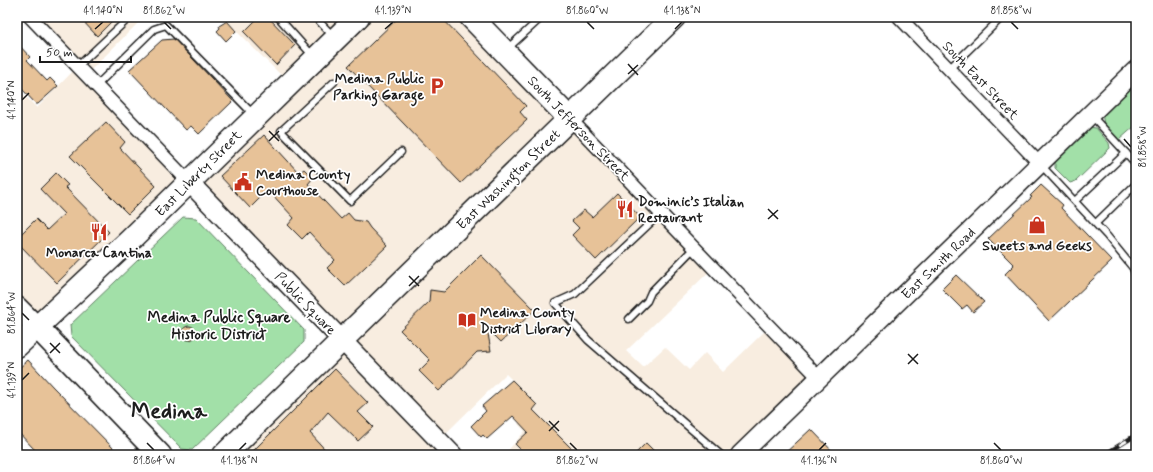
<svg xmlns="http://www.w3.org/2000/svg" width="1153" height="472" font-family="Mynerve,sans-serif">
  <style>
    .built { fill: #f8ede0 }
    .green { fill: #a2e0a8; stroke: #5f7e62 }
    .building { fill: #e7c298; stroke: #1c1c1c }
    .lines { fill: none; stroke-linecap: round; stroke-linejoin: round }
    .lane-casing { stroke: #1c1c1c; stroke-width: 9 }
    .street-casing { stroke: #1c1c1c; stroke-width: 15 }
    .secondary-casing { stroke: #1c1c1c; stroke-width: 21 }
    .primary-casing { stroke: #1c1c1c; stroke-width: 23 }
    .highway-casing { stroke: #1c1c1c; stroke-width: 25 }
    .lane { stroke: #fff; stroke-width: 6 }
    .street { stroke: #fff; stroke-width: 12 }
    .secondary { stroke: #fff; stroke-width: 18 }
    .primary { stroke: #fff; stroke-width: 20 }
    .highway { stroke: #fff; stroke-width: 22 }
    .rail-casing { stroke: #1c1c1c; stroke-width: 4.5 }
    .rail { stroke: #fff; stroke-width: 3; stroke-dasharray: 9; stroke-linecap: butt }
    .ticks { fill: none; stroke: #1c1c1c; stroke-width: 1.5 }
    .labels { text-anchor: middle; stroke-width: 3.5; stroke-linejoin: round; paint-order: stroke }
    .poi-label { font-size: 14px; font-weight: bold; fill: #1c1c1c; stroke: #fff; text-anchor: start }
    .street-label { font-size: 14px; fill: #1c1c1c; stroke: #fff }
    .neighbourhood-label { font-size: 15px; font-weight: bold; fill: #1c1c1c; stroke: #fff }
    .town-label { font-size: 22px; font-weight: bold; fill: #1c1c1c; stroke: #fff }
    .neatline { fill: none; stroke: #1c1c1c; stroke-width: 1.5 }
    .ticks-label { font-size: 10px; text-anchor: middle; fill: #1c1c1c }
  </style>
  <rect width="100%" height="100%" fill="#fff"/>
  <filter id="ink" filterUnits="userSpaceOnUse"><feTurbulence type="fractalNoise" baseFrequency=".025" numOctaves="2"/><feDisplacementMap in="SourceGraphic" scale="8" xChannelSelector="R" yChannelSelector="G"/><feConvolveMatrix kernelMatrix="1 2 1 2 8 2 1 2 1" color-interpolation-filters="sRGB"/></filter>
  <g filter="url(#ink)">
    <polygon class="built" points="30,17 144,17 86,75 189,182 289,83 222,17 471,17 713,268 626,351 643,367 665,347 689,370 705,353 723,372 769,327 819,378 740,455 504,455 525,431 518,424 537,405 506,374 439,440 453,455 224,455 342,341 189,183 38,328 17,307 17,88 37,108 77,67"/>
    <g class="green">
      <polygon points="1136,82 1136,125 1119,140 1104,124 1102,114"/>
      <polygon points="1089,127 1096,128 1109,143 1110,148 1076,181 1070,183 1055,168 1055,160"/>
      <polygon points="183,217 196,218 304,330 304,342 192,450 182,449 71,336 70,325"/>
    </g>
    <g class="building">
      <polygon points="79,17 116,17 97,36"/>
      <polygon points="259,17 268,17 295,45 276,65 244,32"/>
      <polygon points="399,17 441,17 526,106 520,112 527,120 461,183 348,66"/>
      <polygon points="227,21 236,31 226,41 217,31 220,28 219,26"/>
      <polygon points="174,39 233,101 199,134 191,126 186,130 129,70 162,40"/>
      <polygon points="17,43 30,57 27,60 47,81 50,78 58,86 38,104 36,104 22,89 17,94"/>
      <polygon points="106,122 125,142 120,148 156,186 128,214 70,156"/>
      <polygon points="264,135 299,173 304,169 313,178 308,184 341,219 348,213 354,220 366,222 370,228 387,246 345,286 327,268 335,260 309,232 302,239 288,225 294,218 268,190 250,208 220,176"/>
      <polygon points="56,173 68,185 65,187 109,232 57,283 17,242 17,238 36,219 47,230 64,214 40,189"/>
      <polygon points="1041,185 1063,205 1061,208 1112,261 1049,321 1005,274 1014,265 988,239 1032,197 1030,196"/>
      <polygon points="617,193 640,217 596,260 572,235 579,228 572,221 584,210 592,217"/>
      <polygon points="481,255 535,310 501,342 487,328 491,351 477,352 439,391 419,371 430,360 400,330 429,302 430,290 444,292"/>
      <polygon points="956,275 984,302 973,312 967,305 962,309 942,289"/>
      <circle cx="189" cy="333" r="7"/>
      <polygon points="28,360 53,387 120,455 42,455 34,449 17,431 17,370"/>
      <polygon points="335,369 368,403 358,412 373,427 358,441 328,412 310,433 330,455 249,455"/>
      <polygon points="512,380 537,405 533,410 578,455 526,455 515,444 528,432 513,416 487,439 483,435 481,437 471,426 486,411 482,406"/>
      <polygon points="811,429 836,455 783,455"/>
      <polygon points="646,443 658,455 634,455"/>
    </g>
    <g class="lines">
      <g class="lane-casing">
        <g id="lane">
          <polyline points="278,17 313,56"/>
          <polyline points="315,17 333,36"/>
          <polyline points="507,49 542,17"/>
          <polyline points="77,67 130,17"/>
          <polyline points="949,69 1002,17"/>
          <polyline points="334,82 281,131 350,201 401,152"/>
          <polyline points="96,86 154,29 166,25 253,114"/>
          <polyline points="1092,116 1136,164"/>
          <polyline points="1041,165 1107,236 1133,268 1136,276"/>
          <polyline points="1075,201 1126,153"/>
          <polyline points="661,213 575,294 555,303 588,340 721,455"/>
          <polyline points="1096,223 1136,184"/>
          <polyline points="629,319 647,301 651,292 694,248"/>
        </g>
      </g>
      <g class="street-casing">
        <g id="street">
          <polyline points="30,17 189,182"/>
          <polyline points="899,17 1040,164"/>
          <polyline points="570,119 819,378"/>
        </g>
      </g>
      <g class="secondary-casing">
        <g id="secondary">
          <polyline points="189,182 453,455"/>
          <polyline points="740,455 1136,70"/>
        </g>
      </g>
      <g class="primary-casing">
        <polyline id="primary" points="17,307 38,328"/>
      </g>
      <g class="highway-casing">
        <g id="highway">
          <polyline points="471,17 570,119"/>
          <polyline points="38,328 160,455"/>
          <polyline points="17,346 130,240 358,17"/>
          <polyline points="224,455 674,17"/>
        </g>
      </g>
      <use href="#lane" class="lane"/>
      <use href="#street" class="street"/>
      <use href="#secondary" class="secondary"/>
      <use href="#primary" class="primary"/>
      <use href="#highway" class="highway"/>
      <g class="rail-casing">
        <polyline id="rail" points="1104,455 1136,435"/>
      </g>
      <use href="#rail" class="rail"/>
    </g>
  </g>
  <path class="ticks" d="M164 22 171 29M587 22 594 29M1011 22 1018 29M95 29 103 22M385 29 393 22M675 29 682 22M628 64 638 75M628 74 638 65M22 100 29 93M269 131 279 141M1124 139 1131 147M269 141 279 131M768 209 778 219M768 219 778 210M409 276 419 286M409 286 419 276M22 313 29 320M50 343 60 353M50 353 60 343M908 354 918 364M908 364 918 354M22 380 29 373M549 421 559 431M549 431 559 421M147 443 154 450M570 443 577 450M994 443 1001 450M239 450 246 443M819 450 826 443"/>
  <defs>
    <g id="parking-bare" transform="scale(1.38)"><path d="M-3.5-5.5H1a3.5 3.5 0 0 1 0 7H-1V5.5H-3.5ZM-1-3.4V-.6H.8a1.4 1.4 0 0 0 0-2.8Z" fill="#c8321e" stroke="#fff" stroke-width="2.5" paint-order="stroke"/></g>
    <g id="civic-bare" transform="scale(1.38)"><path d="M-.6-6.5H3V-4.5H.6V-3L4-1V1h2V6H-6V1h2V-1L-.6-3ZM-1.2 2.5V6h2.4V2.5Z" fill="#c8321e" stroke="#fff" stroke-width="2.5" paint-order="stroke"/></g>
    <g id="restaurant-bare" transform="scale(1.38)"><path d="M-5-6h1v4h1v-4h1v4h1v-4h1v5L-1.5 .5V6h-2V.5L-5-1ZM5-6V6H3V1.5H1.5Q1.5-4 5-6Z" fill="#c8321e" stroke="#fff" stroke-width="2.5" paint-order="stroke"/></g>
    <g id="shop-bare" transform="scale(1.38)"><path d="M-5-2.5h2.3a2.7 3.5 0 0 1 5.4 0H5L5.5 6h-11ZM-1.5-2.5h3a1.5 2.3 0 0 0-3 0Z" fill="#c8321e" stroke="#fff" stroke-width="2.5" paint-order="stroke"/></g>
    <g id="library-bare" transform="scale(1.38)"><path d="M-6-4Q-3-5.5-.7-3.5V5Q-3 3-6 4ZM6-4Q3-5.5 .7-3.5V5Q3 3 6 4Z" fill="#c8321e" stroke="#fff" stroke-width="2.5" paint-order="stroke"/></g>
  </defs>
  <g fill-rule="evenodd">
    <use href="#parking-bare" x="437" y="86"/>
    <use href="#civic-bare" x="243" y="182"/>
    <use href="#restaurant-bare" x="625" y="209"/>
    <use href="#shop-bare" x="1037" y="225"/>
    <use href="#restaurant-bare" x="99" y="232"/>
    <use href="#library-bare" x="467" y="320"/>
  </g>
  <g class="labels">
    <g class="poi-label">
      <text x="424" y="83" text-anchor="end">Medina Public<tspan x="424" dy="16">Parking Garage</tspan></text>
      <text x="256" y="179">Medina County<tspan x="256" dy="16">Courthouse</tspan></text>
      <text x="638" y="206">Dominic’s Italian<tspan x="638" dy="16">Restaurant</tspan></text>
      <text x="1037" y="250" text-anchor="middle">Sweets and Geeks</text>
      <text x="99" y="257" text-anchor="middle">Monarca Cantina</text>
      <text x="480" y="317">Medina County<tspan x="480" dy="16">District Library</tspan></text>
    </g>
    <g class="street-label">
      <text transform="translate(981 80) rotate(46)" y="5">South East Street</text>
      <text transform="translate(579 128) rotate(46)" y="5">South Jefferson Street</text>
      <text transform="translate(198 173) rotate(-45)" y="5">East Liberty Street</text>
      <text transform="translate(508 179) rotate(-44)" y="5">East Washington Street</text>
      <text transform="translate(938 263) rotate(-44)" y="5">East Smith Road</text>
      <text transform="translate(306 303) rotate(46)" y="5">Public Square</text>
    </g>
    <g class="neighbourhood-label">
      <text x="219" y="322">Medina Public Square<tspan x="219" dy="17">Historic District</tspan></text>
    </g>
    <g class="town-label">
      <text x="169" y="418">Medina</text>
    </g>
  </g>
  <rect width="1153" height="472" fill="none" stroke="#fff" stroke-width="44"/>
  <path d="M40 56v6h91v-6" fill="none" stroke="#1c1c1c" stroke-width="2"/>
  <text x="46" y="56" font-size="12" fill="#1c1c1c" stroke="#ffffff" stroke-width="3" paint-order="stroke">50 m</text>
  <rect x="22" y="22" width="1109" height="428" class="neatline"/>
  <g class="ticks-label">
    <text x="103" y="14">41.140°N</text>
    <text x="164" y="14">81.862°W</text>
    <text x="393" y="14">41.139°N</text>
    <text x="587" y="14">81.860°W</text>
    <text x="682" y="14">41.138°N</text>
    <text x="1011" y="14">81.858°W</text>
    <text transform="translate(11 100) rotate(-90)" y="4">41.140°N</text>
    <text transform="translate(1142 147) rotate(-90)" y="4">81.858°W</text>
    <text transform="translate(11 313) rotate(-90)" y="4">81.864°W</text>
    <text transform="translate(11 380) rotate(-90)" y="4">41.139°N</text>
    <text x="154" y="464">81.864°W</text>
    <text x="239" y="464">41.138°N</text>
    <text x="577" y="464">81.862°W</text>
    <text x="819" y="464">41.136°N</text>
    <text x="1001" y="464">81.860°W</text>
  </g>
</svg>
